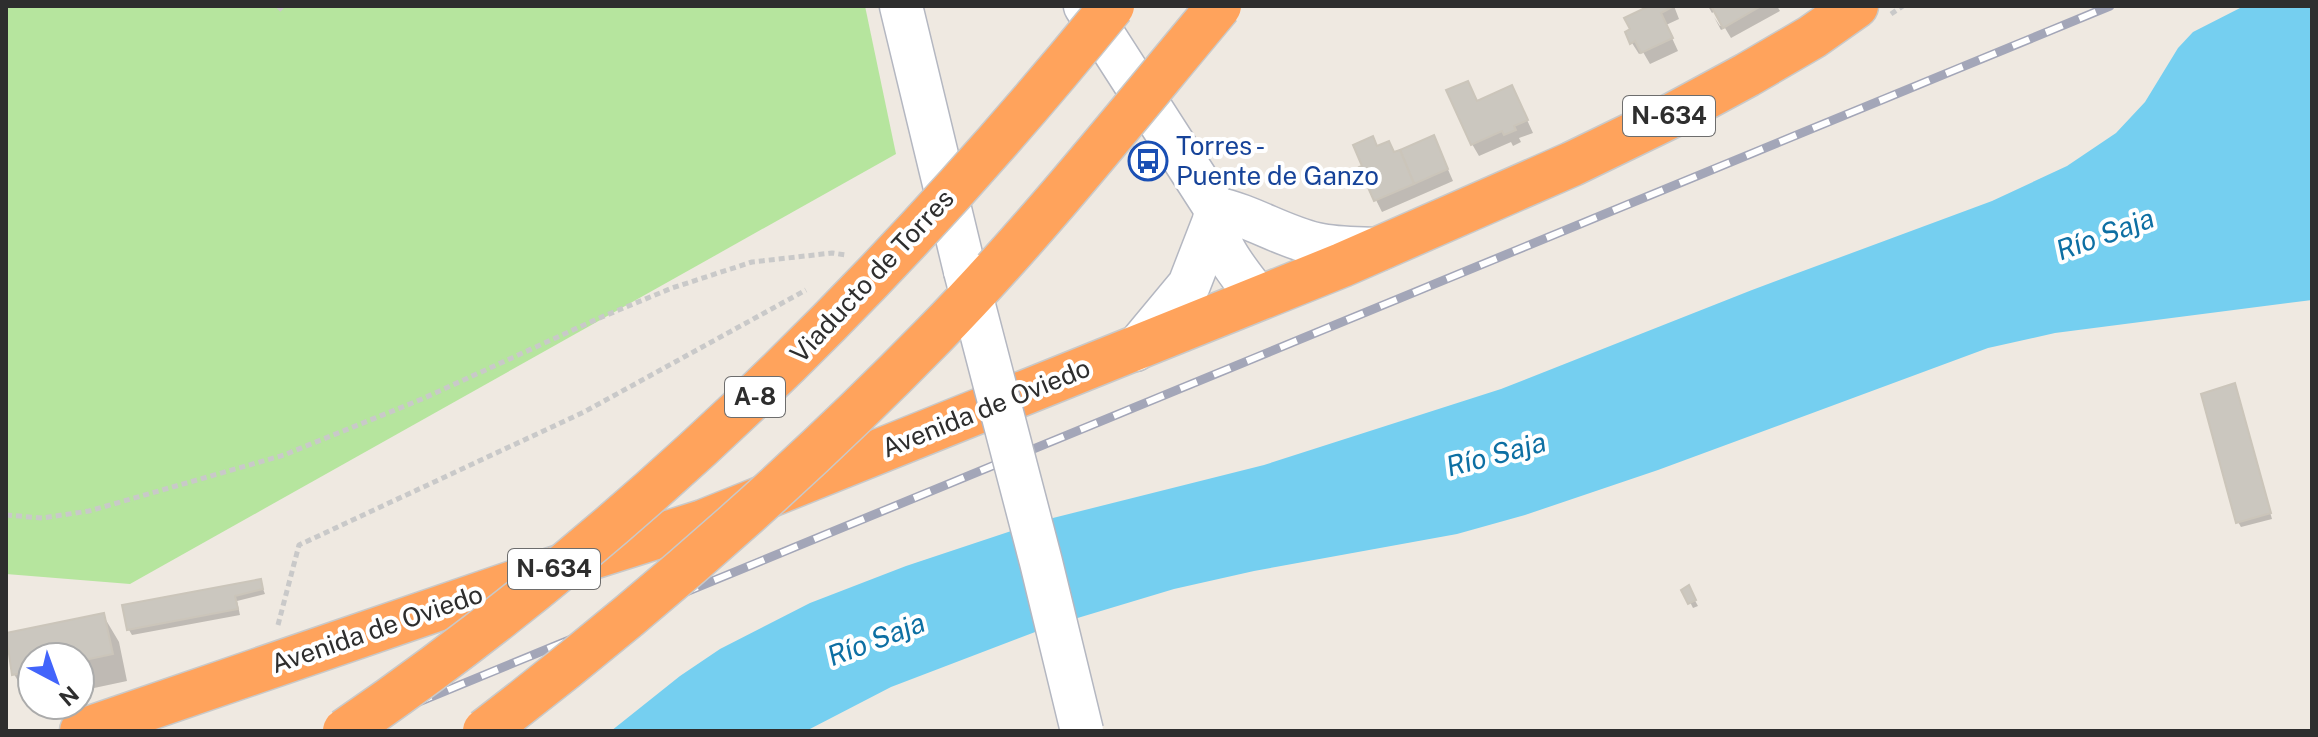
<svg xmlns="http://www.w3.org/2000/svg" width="2318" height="737" font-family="'Public Sans',sans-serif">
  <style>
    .green { fill: #b6e59e }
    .water { fill: #75cff0 }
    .shadow { fill: #0003 }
    .building { fill: #cbc7bf; stroke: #cbc5ba; stroke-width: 2 }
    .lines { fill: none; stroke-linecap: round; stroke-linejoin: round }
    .minor-casing { stroke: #b4b7c1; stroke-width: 45 }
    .highway-casing { stroke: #c9c9c9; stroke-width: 47 }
    .path { stroke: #c9c9c9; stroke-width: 5; stroke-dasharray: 6 4; stroke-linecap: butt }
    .minor { stroke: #fff; stroke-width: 42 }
    .highway { stroke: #ffa35c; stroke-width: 44 }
    .rail-casing { stroke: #a3a6b8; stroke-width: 9 }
    .rail { stroke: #fff; stroke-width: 6; stroke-dasharray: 18; stroke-linecap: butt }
    .minor-bridge-casing { stroke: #b4b7c1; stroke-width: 45; stroke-linecap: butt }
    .highway-bridge-casing { stroke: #c9c9c9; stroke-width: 47; stroke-linecap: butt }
    .minor-bridge { stroke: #fff; stroke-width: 42 }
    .highway-bridge { stroke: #ffa35c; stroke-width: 44 }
    .labels { text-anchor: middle; stroke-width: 8; stroke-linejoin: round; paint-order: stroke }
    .shield { fill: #fff; stroke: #6d6d6d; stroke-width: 2 }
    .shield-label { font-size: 24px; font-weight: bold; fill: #2e2e2e }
    .transit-label { font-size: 26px; fill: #164399; stroke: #fff; text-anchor: start }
    .street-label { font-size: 26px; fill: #2e2e2e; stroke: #fff }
    .water-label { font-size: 28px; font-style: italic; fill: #0d6fa3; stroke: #fff }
  </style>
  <rect width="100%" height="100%" fill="#efe9e1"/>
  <polygon class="green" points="6,6 865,6 896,154 130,584 6,574"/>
  <polygon class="water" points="2244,6 2312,6 2312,300 2055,333 1988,348 1658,470 1525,515 1457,534 1254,571 1174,589 1051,626 891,687 806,731 611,731 680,676 720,649 810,603 906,566 1041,521 1264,465 1501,389 1752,290 1992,201 2067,166 2116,133 2145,102 2178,48 2193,32"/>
  <g class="shadow">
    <polygon points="1654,6 1674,6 1679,19 1666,25 1678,51 1650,64 1643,52 1639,54 1632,43"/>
    <polygon points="1708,6 1777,6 1780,11 1731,38 1725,28 1721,30 1714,17 1720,26 1723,24 1716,10 1712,13"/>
    <polygon points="1518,100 1533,133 1519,138 1521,142 1513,146 1511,142 1479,156 1472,144 1477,103"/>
    <polygon points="1378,148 1394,154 1439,149 1453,181 1382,212 1376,200"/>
    <polygon points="2234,385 2272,519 2241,527 2238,522"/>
    <polygon points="260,581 265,594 237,601 240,615 132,635 129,630 124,606"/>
    <polygon points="1688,588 1698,606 1693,608 1684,590"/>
    <polygon points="103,615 119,642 127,681 80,691 80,657 32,657 30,702 14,674 6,635"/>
  </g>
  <g class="building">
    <polygon points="1649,6 1674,6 1661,13 1673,38 1641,53 1635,41 1630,44 1625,32 1630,29 1624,18"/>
    <polygon points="1711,6 1761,6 1723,28"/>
    <polygon points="1468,81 1477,101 1512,85 1528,120 1514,126 1516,130 1504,135 1502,131 1471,145 1446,90"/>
    <polygon points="1434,135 1448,169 1414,184 1400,150"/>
    <polygon points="1373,136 1377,146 1389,141 1394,152 1400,150 1414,184 1374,201 1359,167 1362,166 1353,145"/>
    <polygon points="2235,383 2271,513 2236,523 2201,394"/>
    <polygon points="261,579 263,589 235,596 238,609 127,630 122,605"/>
    <polygon points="1689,585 1696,600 1688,604 1681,590"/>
    <polygon points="104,613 113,654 80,661 80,657 32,657 32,671 12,675 6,633"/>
  </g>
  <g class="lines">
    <g class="minor-casing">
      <g id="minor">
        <polyline points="901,6 965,271"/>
        <path d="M1085 6 1215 208C1211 243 1239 272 1259 299"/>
        <path d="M1215 208C1250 215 1281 236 1316 244 1337 249 1359 248 1380 249"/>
        <polyline points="1135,350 1189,285 1213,223"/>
      </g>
    </g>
    <g class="highway-casing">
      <polyline id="highway" points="82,731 551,570 703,522 1342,265 1572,164 1673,115 1747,75 1812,37 1856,6"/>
    </g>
    <g class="path">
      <polyline points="278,6 282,10"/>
      <polyline points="1891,14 1903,6"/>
      <polyline points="6,515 42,518 89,511 284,455 422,399 597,319 672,288 752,262 832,253 846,255"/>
      <polyline points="278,625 299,545 584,412 806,290"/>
    </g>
    <use href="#minor" class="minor"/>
    <use href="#highway" class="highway"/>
    <g class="rail-casing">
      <polyline id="rail" points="348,731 2110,6"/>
    </g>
    <use href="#rail" class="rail"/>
    <g class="minor-bridge-casing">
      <polyline id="minor-bridge" points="965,271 1041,562 1082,731"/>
    </g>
    <g class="highway-bridge-casing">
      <g id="highway-bridge">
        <path d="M345 731C637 531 889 280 1112 6"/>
        <path d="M485 731C644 609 794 478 934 335 1035 232 1126 117 1219 6"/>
      </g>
    </g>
    <use href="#minor-bridge" class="minor-bridge"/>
    <use href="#highway-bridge" class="highway-bridge"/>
  </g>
  <defs>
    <g id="bus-ring" transform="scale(2)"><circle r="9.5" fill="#fff" stroke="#1a4fb4" stroke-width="1.5"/><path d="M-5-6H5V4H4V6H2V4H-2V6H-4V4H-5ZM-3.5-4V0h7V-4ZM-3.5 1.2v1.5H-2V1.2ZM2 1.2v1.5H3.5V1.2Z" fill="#1a4fb4"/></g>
  </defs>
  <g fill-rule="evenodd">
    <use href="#bus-ring" x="1148" y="161"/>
  </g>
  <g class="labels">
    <g class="shield">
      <rect x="1623" y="96" width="92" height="40" rx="6"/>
      <rect x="725" y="377" width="60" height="40" rx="6"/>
      <rect x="508" y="549" width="92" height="40" rx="6"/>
    </g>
    <g class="shield-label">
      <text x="1669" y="124">N-634</text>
      <text x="755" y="405">A-8</text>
      <text x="554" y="577">N-634</text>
    </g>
    <g class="transit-label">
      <text x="1176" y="155">Torres -<tspan x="1176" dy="30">Puente de Ganzo</tspan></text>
    </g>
    <g class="street-label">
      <text transform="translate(872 276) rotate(-47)" y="9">Viaducto de Torres</text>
      <text transform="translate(986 408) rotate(-22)" y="9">Avenida de Oviedo</text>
      <text transform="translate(377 629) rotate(-19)" y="9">Avenida de Oviedo</text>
    </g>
    <g class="water-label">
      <text transform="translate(2105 234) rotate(-20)" y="10">Río Saja</text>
      <text transform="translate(1496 454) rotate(-15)" y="10">Río Saja</text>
      <text transform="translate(876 639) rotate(-21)" y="10">Río Saja</text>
    </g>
  </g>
  <rect width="2318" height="737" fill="none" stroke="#2e2e2e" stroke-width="16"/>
  <g transform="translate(56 681) rotate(139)"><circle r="38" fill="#ffffff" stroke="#ababab" stroke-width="2"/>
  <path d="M0-6L14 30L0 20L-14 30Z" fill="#4264fb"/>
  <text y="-12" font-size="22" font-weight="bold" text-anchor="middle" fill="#2e2e2e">N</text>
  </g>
</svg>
